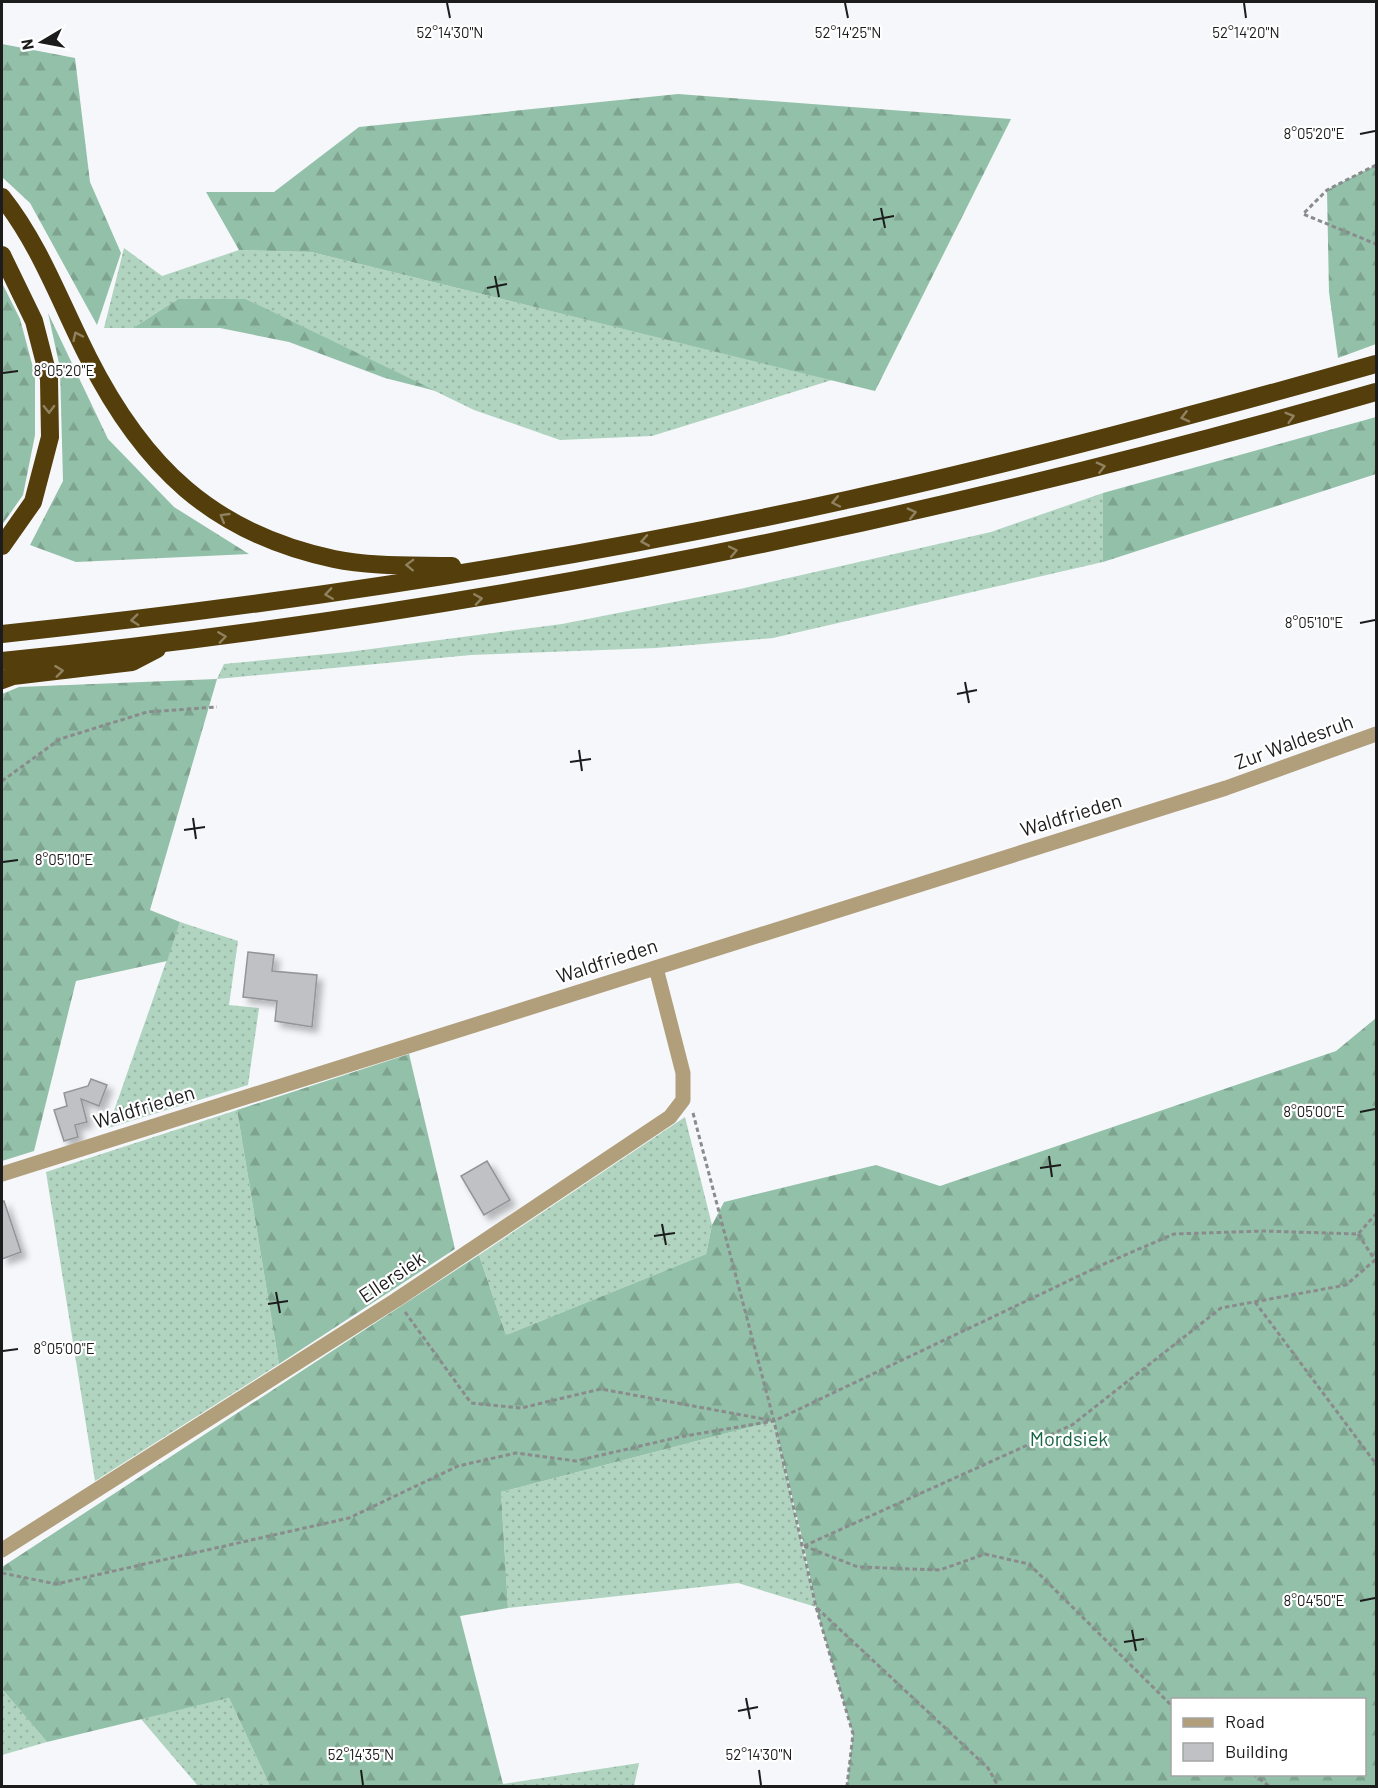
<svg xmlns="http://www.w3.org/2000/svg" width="1378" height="1788" font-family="Barlow,sans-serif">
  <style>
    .grass { fill: url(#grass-dots) }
    .forest { fill: url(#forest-firs); fill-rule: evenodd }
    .building { fill: #bfc1c4; stroke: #929497; stroke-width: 1.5; filter: url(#shadow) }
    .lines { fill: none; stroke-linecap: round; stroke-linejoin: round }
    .path { stroke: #8a8b8d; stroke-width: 3; stroke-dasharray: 4.5 3; stroke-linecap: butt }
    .street { stroke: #b19e7b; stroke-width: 15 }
    .highway { stroke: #543e0b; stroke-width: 18 }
    .oneway { stroke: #908260 }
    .ticks { fill: none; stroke: #1c1c1d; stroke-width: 2 }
    .labels { text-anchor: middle; stroke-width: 4.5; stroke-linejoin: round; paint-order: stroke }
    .street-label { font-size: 20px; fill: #1c1c1d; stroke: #fff }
    .park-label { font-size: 20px; fill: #176344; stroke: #fff }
    .ticks-label { font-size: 15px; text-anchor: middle; fill: #1c1c1d; stroke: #fff; stroke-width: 4.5; stroke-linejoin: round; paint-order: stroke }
  </style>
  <defs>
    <pattern id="grass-dots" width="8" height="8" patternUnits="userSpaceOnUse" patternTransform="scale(1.5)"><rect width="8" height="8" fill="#b0d4c0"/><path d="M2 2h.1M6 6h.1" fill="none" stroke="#97b5a5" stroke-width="1.8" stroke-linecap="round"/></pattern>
    <pattern id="forest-firs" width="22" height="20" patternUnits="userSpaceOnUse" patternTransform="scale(1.5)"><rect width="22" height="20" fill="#93c0a8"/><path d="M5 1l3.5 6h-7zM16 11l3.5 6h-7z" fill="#7ea490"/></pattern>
    <filter id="shadow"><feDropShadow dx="5.5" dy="5.5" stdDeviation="3" flood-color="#0004"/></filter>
  </defs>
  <rect width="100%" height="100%" fill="#f5f7fa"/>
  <g class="grass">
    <polygon points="124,248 162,276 239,250 311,252 832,380 652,436 560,440 474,410 246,299 178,299 133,328 104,328"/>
    <polygon points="1103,493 1103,562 773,638 656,648 471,655 217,679 224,664 348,652 562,624 740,589 991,532"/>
    <polygon points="180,922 238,941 229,1005 259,1008 248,1085 108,1128"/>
    <polygon points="237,1110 279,1364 95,1481 46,1172"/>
    <polygon points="685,1117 712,1225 706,1254 506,1335 479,1255"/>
    <polygon points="774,1421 816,1607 738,1583 508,1608 501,1492"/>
    <polygon points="2,1689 47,1742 2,1755"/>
    <polygon points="229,1698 270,1786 198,1786 141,1719"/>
    <polygon points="639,1763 634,1786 493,1786 503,1784"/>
  </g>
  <g class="forest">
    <polygon points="2,44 75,58 90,182 121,253 97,325 30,203 2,177"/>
    <polygon points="678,94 1011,119 875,391 311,252 239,250 206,192 274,192 359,127"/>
    <polygon points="1376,165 1376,344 1338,358 1329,292 1327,190"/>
    <polygon points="2,283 20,319 35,375 35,435 23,495 2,525"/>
    <polygon points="178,299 246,299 436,391 385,378 289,342 220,328 133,328"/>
    <polygon points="48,313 108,439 174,507 249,554 76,562 30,545 63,481 60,368"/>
    <polygon points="1376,417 1376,474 1103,562 1103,493"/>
    <polygon points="217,679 150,910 180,922 167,961 76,981 34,1151 2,1161 2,694 19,687"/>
    <path d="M1376 1018V1786H847L853 1734 816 1607 804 1546 774 1421 501 1492 508 1608 460 1616 503 1784 493 1786H270L229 1698 47 1742 2 1689V1567L479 1255 506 1335 706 1254 712 1225 724 1202 876 1165 940 1186 1336 1051ZM1172 1700H1364V1774H1172Z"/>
    <polygon points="409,1054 455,1249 279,1364 237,1110"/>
  </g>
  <g class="building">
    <polygon points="248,952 274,955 272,971 317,975 312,1027 275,1021 277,1001 243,997"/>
    <polygon points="91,1079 107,1085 99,1106 81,1099 87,1122 75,1125 78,1137 64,1141 54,1110 67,1106 64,1093 88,1086"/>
    <polygon points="487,1161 510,1200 484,1215 461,1176"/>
    <polygon points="4,1201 21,1252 2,1259 2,1202"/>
  </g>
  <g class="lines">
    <g class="path">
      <polyline points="1376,165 1327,190 1303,214 1376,244"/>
      <polyline points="2,781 60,739 147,712 217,707"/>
      <polyline points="693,1113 774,1421 816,1607 853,1734 847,1786"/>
      <polyline points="1358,1234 1375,1260"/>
      <polyline points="1255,1302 1376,1464"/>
      <polyline points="405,1312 471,1403 521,1408 601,1389 769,1420"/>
      <polyline points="804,1546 1072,1425 1221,1308 1346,1285 1375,1260"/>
      <polyline points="804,1546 858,1567 940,1570 985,1554 1029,1564 1172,1706"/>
      <polyline points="2,1573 56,1584 349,1518 458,1466 516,1453 576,1461 679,1437 774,1421 1104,1264 1174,1234 1263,1231 1358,1234 1376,1214"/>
      <polyline points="817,1608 988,1768 998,1786"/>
      <polyline points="1253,1774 1269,1786"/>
    </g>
    <g class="street">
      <polyline points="2,1174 1226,788 1376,734"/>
      <polyline points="2,1550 396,1300 670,1117 683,1100 683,1073 656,968"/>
    </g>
    <g class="highway">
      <path d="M2 197C40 245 60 302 88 357 143 466 212 533 334 559 372 567 414 565 452 566"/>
      <polyline points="2,255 34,321 49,379 50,437 33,502 2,546"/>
      <path d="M2 634C286 604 571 561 851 499 1028 460 1202 413 1376 364"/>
      <path d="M2 661C468 615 926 521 1376 392"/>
      <polyline points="2,680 13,676 132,662 157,649"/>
    </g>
  </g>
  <defs><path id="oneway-chevron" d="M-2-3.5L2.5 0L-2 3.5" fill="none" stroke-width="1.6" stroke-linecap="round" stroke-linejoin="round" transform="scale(1.5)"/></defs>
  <g class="oneway">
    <use href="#oneway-chevron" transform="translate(77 336) rotate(-115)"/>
    <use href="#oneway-chevron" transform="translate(49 409) rotate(89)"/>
    <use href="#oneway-chevron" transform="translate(1185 417) rotate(166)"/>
    <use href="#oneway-chevron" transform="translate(1290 417) rotate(-16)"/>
    <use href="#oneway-chevron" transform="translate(1101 467) rotate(-14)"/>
    <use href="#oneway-chevron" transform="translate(836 502) rotate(168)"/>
    <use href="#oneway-chevron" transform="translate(912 513) rotate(-13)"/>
    <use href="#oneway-chevron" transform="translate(224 517) rotate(-149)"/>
    <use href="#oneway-chevron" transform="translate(645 541) rotate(170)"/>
    <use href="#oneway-chevron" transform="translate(733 551) rotate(-12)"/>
    <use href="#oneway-chevron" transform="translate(410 565) rotate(-178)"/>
    <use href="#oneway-chevron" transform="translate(329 594) rotate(172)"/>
    <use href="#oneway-chevron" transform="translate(478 599) rotate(-9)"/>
    <use href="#oneway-chevron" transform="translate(135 620) rotate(174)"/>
    <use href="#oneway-chevron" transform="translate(222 637) rotate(-8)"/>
    <use href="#oneway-chevron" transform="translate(59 671) rotate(-7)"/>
  </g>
  <path class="ticks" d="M447 3 450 18M845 3 848 18M1244 3 1246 18M1360 134 1375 131M881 208 885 228M873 220 894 216M495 276 499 297M487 288 507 284M3 373 18 371M1360 623 1375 620M965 682 969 703M957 694 977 690M579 750 582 771M570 762 591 759M193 818 196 839M184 830 205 827M3 862 18 860M1360 1112 1375 1109M1049 1156 1052 1177M1040 1168 1061 1165M662 1224 666 1245M654 1236 675 1233M276 1292 280 1313M268 1304 288 1301M3 1351 18 1349M1360 1601 1375 1598M1132 1630 1136 1651M1124 1642 1144 1639M746 1698 750 1719M738 1711 758 1707M361 1770 363 1785M759 1770 761 1785"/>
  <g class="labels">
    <g class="street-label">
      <text transform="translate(1294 742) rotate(-20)" y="7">Zur Waldesruh</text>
      <text transform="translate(1071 815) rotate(-17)" y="7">Waldfrieden</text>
      <text transform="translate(607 961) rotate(-18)" y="7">Waldfrieden</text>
      <text transform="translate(144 1107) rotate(-17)" y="7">Waldfrieden</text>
      <text transform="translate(392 1277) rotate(-34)" y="7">Ellersiek</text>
    </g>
    <g class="park-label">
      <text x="1069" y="1446">Mordsiek</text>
    </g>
  </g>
  <g class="ticks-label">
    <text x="450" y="38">52°14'30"N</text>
    <text x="848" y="38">52°14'25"N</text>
    <text x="1246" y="38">52°14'20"N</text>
    <text x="1314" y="139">8°05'20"E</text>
    <text x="64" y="376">8°05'20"E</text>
    <text x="1314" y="628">8°05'10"E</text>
    <text x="64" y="865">8°05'10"E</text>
    <text x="1314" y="1117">8°05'00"E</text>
    <text x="64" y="1354">8°05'00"E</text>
    <text x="1314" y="1606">8°04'50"E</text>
    <text x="361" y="1760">52°14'35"N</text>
    <text x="759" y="1760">52°14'30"N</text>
  </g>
  <rect width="1378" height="1788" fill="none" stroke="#1c1c1d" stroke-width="6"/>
  <rect x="1171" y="1698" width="195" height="78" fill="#ffffff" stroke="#a4a4a5" stroke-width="1.5"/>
  <rect x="1183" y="1718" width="30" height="9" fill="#b19e7b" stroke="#a4a4a5" stroke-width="1.5"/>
  <text x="1225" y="1728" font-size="18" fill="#1c1c1d">Road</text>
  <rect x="1183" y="1743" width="30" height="18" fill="#bfc1c4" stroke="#a4a4a5" stroke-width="1.5"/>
  <text x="1225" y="1758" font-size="18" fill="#1c1c1d">Building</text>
  <g transform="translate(42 42) rotate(260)" stroke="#ffffff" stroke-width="4.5" paint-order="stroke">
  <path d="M0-4.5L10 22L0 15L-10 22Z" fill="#1c1c1d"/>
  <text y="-9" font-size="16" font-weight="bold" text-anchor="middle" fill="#1c1c1d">N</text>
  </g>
</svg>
